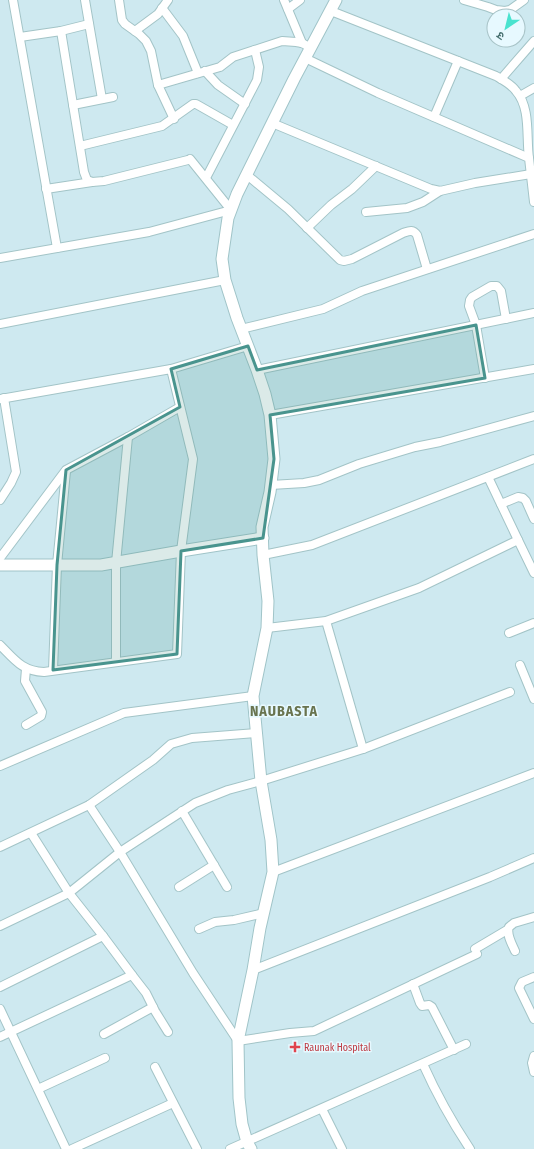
<svg xmlns="http://www.w3.org/2000/svg" width="534" height="1149" font-family="'Fira Sans Condensed','Noto Sans Devanagari',sans-serif">
  <style>
    .residential { fill: #cee9f0; fill-rule: evenodd }
    .lines { fill: none; stroke-linecap: round; stroke-linejoin: round }
    .street-casing { stroke: #a3c4c7; stroke-width: 10 }
    .secondary-casing { stroke: #a0c4c8; stroke-width: 13 }
    .street { stroke: #fff; stroke-width: 8 }
    .secondary { stroke: #fff; stroke-width: 11 }
    .marked { fill: #49948e; fill-opacity: 0.2; stroke: #49948e; stroke-width: 3; stroke-linejoin: round }
    .health-dot { fill: #e0444e; stroke: #e7f9ff; stroke-width: 1.5 }
    .labels { text-anchor: middle; stroke-width: 3; stroke-linejoin: round; paint-order: stroke }
    .health-label { font-size: 10px; fill: #be3a42; stroke: #e7f9ff; text-anchor: start }
    .district-label { font-size: 14px; font-weight: bold; letter-spacing: 1px; fill: #69744f; stroke: #e7f9ff }
  </style>
  <rect width="100%" height="100%" fill="#e1f5fb"/>
  <path class="residential" d="M0 0H534V1149H0ZM494 16H518V40H494Z"/>
  <g class="lines">
    <g class="street-casing">
      <g id="street">
        <polyline points="13,0 57,248"/>
        <polyline points="85,0 102,99"/>
        <polyline points="119,0 122,20 125,24 139,34 146,41 151,51 158,85 174,119"/>
        <polyline points="284,0 302,43"/>
        <polyline points="464,0 488,7 496,10 505,11 510,10 524,0"/>
        <polyline points="162,8 183,36 198,73"/>
        <polyline points="288,9 300,0"/>
        <path d="M331 11 496 76C503 80 511 84 516 91 531 108 526 137 529 158"/>
        <polyline points="61,31 84,172 87,180 92,182 104,181 188,160"/>
        <polyline points="135,31 158,14 168,0"/>
        <polyline points="20,37 61,31 89,24"/>
        <polyline points="305,58 378,93 529,158 534,202"/>
        <polyline points="205,71 218,85 245,104"/>
        <polyline points="501,79 534,41"/>
        <polyline points="158,85 220,67 233,57 282,41 296,42 302,43 311,48"/>
        <polyline points="520,96 534,88"/>
        <polyline points="73,105 113,97"/>
        <polyline points="434,117 458,61"/>
        <polyline points="272,123 431,189 440,191 475,183 531,174"/>
        <polyline points="80,146 162,126 193,104 196,104 233,125"/>
        <path d="M247 175 288 209 340 260 344 261 352 259 403 233C409 231 413 229 417 235L427 269"/>
        <polyline points="207,176 257,80 259,67 255,50"/>
        <polyline points="46,189 92,182"/>
        <polyline points="366,212 407,208 423,202 440,191"/>
        <polyline points="307,228 331,205 352,189 376,166"/>
        <polyline points="0,258 149,232 231,210 190,159"/>
        <polyline points="0,324 225,280"/>
        <polyline points="241,329 323,309 362,291 534,234"/>
        <polyline points="171,369 248,346"/>
        <polyline points="257,370 534,313"/>
        <polyline points="485,378 476,325 469,306 470,300 472,297 491,286 497,286 501,291 506,319"/>
        <path d="M0 399 171 369 193 459 181 551 177 654 44 672C22 671 15 660 0 645"/>
        <polyline points="270,415 534,369"/>
        <polyline points="488,477 518,540"/>
        <polyline points="271,485 304,483 319,480 359,464 415,447 440,442 534,416"/>
        <polyline points="0,500 11,483 16,472 4,398"/>
        <polyline points="501,504 518,497 523,498 526,501 534,519"/>
        <polyline points="263,555 312,545 534,459"/>
        <polyline points="0,558 66,470 128,437 180,407"/>
        <polyline points="326,621 363,749"/>
        <polyline points="267,628 326,621 419,588 518,540 534,573"/>
        <polyline points="509,633 534,623"/>
        <polyline points="116,661 116,563 128,437"/>
        <polyline points="520,665 534,699"/>
        <polyline points="26,669 25,681 42,712 41,716 26,725"/>
        <polyline points="53,670 57,565 66,471"/>
        <polyline points="0,766 124,713 253,696"/>
        <polyline points="89,805 120,852 193,973 238,1041 290,1033 314,1031 477,954"/>
        <polyline points="182,811 227,887"/>
        <polyline points="0,847 89,805 153,760 171,744 192,738 257,733"/>
        <polyline points="273,872 534,773"/>
        <polyline points="179,887 214,865"/>
        <polyline points="0,926 69,893 120,852 195,803 228,790 261,781 363,749 510,692"/>
        <polyline points="199,929 215,922 234,920 264,913"/>
        <polyline points="475,949 507,930"/>
        <path d="M515 951C512 944 506 934 509 927L514 923 534 917"/>
        <polyline points="253,970 490,877 534,858"/>
        <polyline points="132,975 146,993 155,1011 168,1032"/>
        <polyline points="534,977 522,982 519,988 534,1019"/>
        <polyline points="413,984 420,1003 422,1006 429,1005 432,1007 454,1050"/>
        <polyline points="0,987 103,936"/>
        <polyline points="0,1009 66,1149"/>
        <polyline points="104,1034 153,1007"/>
        <polyline points="0,1037 132,975 103,936 69,893 31,833"/>
        <polyline points="534,1056 532,1063 534,1072"/>
        <path d="M423 1064C436 1093 452 1122 470 1149"/>
        <polyline points="155,1067 197,1149"/>
        <polyline points="38,1089 105,1058"/>
        <polyline points="322,1109 342,1149"/>
        <polyline points="72,1149 173,1103"/>
        <polyline points="230,1149 466,1044"/>
      </g>
    </g>
    <g class="secondary-casing">
      <g id="secondary">
        <polyline points="0,565 101,565 181,551 263,538"/>
        <polyline points="251,1149 247,1142 242,1124 239,1098 238,1041 253,970 260,928 273,872 271,840 261,781 253,696 267,628 268,601 263,555 262,527 270,492 274,459 270,415 265,394 257,370 237,318 225,280 222,259 228,218 237,194 294,79 336,0"/>
      </g>
    </g>
    <use href="#street" class="street"/>
    <use href="#secondary" class="secondary"/>
  </g>
  <path class="marked" d="M476 325 485 378 270 415 274 459 263 538 181 551 177 654 53 670 57 565 66 470 180 407 171 369 248 346 257 370Z"/>
  <path class="health-dot" d="M293 1041h4v4h4v4h-4v4h-4v-4h-4v-4h4z"/>
  <g class="labels">
    <g class="health-label">
      <text x="304" y="1051">Raunak Hospital</text>
    </g>
    <g class="district-label">
      <text x="284" y="716">NAUBASTA</text>
    </g>
  </g>
  <g transform="translate(506 28) rotate(215)"><circle r="19" fill="#e7f9ff" stroke="#a8c3c7"/>
  <path d="M0-3L7 15L0 10L-7 15Z" fill="#49e3cf"/>
  <text y="-6" font-size="11" font-weight="bold" text-anchor="middle" fill="#497272">उ</text>
  </g>
</svg>
